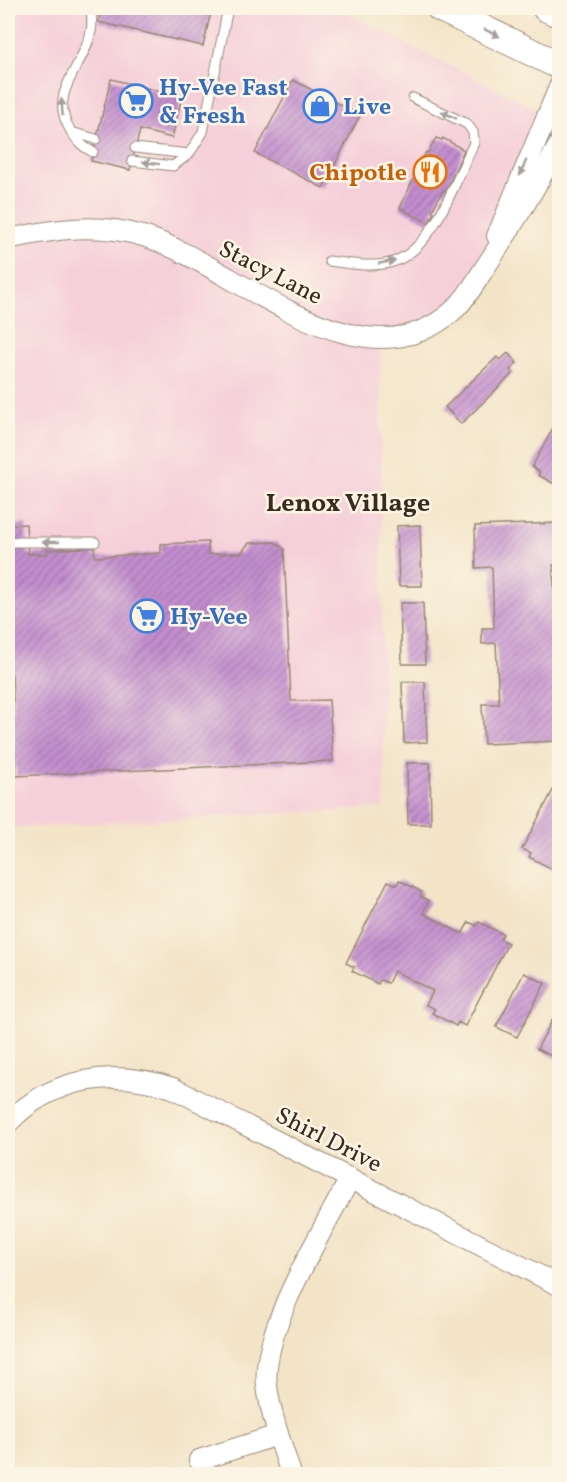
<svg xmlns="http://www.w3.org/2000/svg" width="567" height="1482" font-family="Vollkorn,serif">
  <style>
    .built { fill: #f5cfd9 }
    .building { fill: url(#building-hatch) }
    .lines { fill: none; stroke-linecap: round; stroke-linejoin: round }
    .lane-casing { stroke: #978773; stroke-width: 11 }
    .street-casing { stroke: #978773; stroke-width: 22 }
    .secondary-casing { stroke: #978773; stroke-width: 29 }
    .lane { stroke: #fff; stroke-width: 9 }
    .street { stroke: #fff; stroke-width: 20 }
    .secondary { stroke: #fff; stroke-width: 27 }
    .oneway { fill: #a79f9a }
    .labels { text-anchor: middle; stroke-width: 5; stroke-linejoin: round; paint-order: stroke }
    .shop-label { font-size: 24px; font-weight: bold; fill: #366cbe; stroke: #fcf5e5; text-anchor: start }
    .food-label { font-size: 24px; font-weight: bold; fill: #c56008; stroke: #fcf5e5; text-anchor: end }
    .street-label { font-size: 24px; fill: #3b2a1e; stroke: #fcf5e5 }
    .neighbourhood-label { font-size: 26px; font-weight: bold; fill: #3b2a1e; stroke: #fcf5e5 }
  </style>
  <defs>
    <pattern id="building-hatch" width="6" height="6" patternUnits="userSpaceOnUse" patternTransform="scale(1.5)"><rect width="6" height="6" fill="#c38ecf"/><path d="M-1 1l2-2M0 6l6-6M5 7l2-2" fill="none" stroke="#a074a7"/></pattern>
  </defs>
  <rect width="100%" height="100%" fill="#fcf5e5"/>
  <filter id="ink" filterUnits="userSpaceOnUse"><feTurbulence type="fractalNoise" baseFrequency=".0167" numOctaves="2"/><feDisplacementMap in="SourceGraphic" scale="12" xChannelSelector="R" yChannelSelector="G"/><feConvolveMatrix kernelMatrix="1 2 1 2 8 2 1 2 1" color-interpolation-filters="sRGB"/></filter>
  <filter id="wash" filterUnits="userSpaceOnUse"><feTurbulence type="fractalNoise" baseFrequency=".008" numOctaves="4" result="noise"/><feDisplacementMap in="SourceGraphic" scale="24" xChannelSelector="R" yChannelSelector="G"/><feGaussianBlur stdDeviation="1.35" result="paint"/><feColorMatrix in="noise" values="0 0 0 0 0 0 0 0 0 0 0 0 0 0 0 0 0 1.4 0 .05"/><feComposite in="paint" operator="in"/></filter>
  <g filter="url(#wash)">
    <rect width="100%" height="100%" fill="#f3e4c8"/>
    <polygon class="built" points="8,8 336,8 546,114 487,264 454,310 380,339 384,808 8,828"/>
    <g id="blocks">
      <g class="building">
        <polygon points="102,8 212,8 203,46 98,22"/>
        <polygon points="111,79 182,97 172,138 140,130 130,170 91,161"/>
        <polygon points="293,80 360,115 323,188 255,153"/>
        <polygon points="436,138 442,140 443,138 464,150 446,191 443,190 432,211 434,212 429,223 400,208 426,152 428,153"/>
        <polygon points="508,353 517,363 510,370 513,373 461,424 445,407 497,357 500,360"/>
        <polygon points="560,415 560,487 538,475 540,472 532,467"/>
        <polygon points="560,523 560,564 553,565 556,625 560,625 560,741 484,744 482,704 499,704 496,643 482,644 482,628 494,628 492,567 476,568 475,526"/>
        <polygon points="26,524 28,554 47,554 47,550 94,547 95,557 161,553 161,544 208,542 208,554 241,553 249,543 275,542 284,549 291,701 329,700 333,761 16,776 12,675 8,675 8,525"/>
        <polygon points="420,525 422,586 399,586 397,526"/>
        <polygon points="400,603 423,603 425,664 402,664"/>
        <polygon points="402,682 425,682 427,742 404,743"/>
        <polygon points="407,763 430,763 431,824 408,824"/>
        <polygon points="560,777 560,866 557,864 554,870 529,857 531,853 522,849"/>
        <polygon points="399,880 422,892 420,896 429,901 423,913 462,934 469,922 477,926 479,922 503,934 500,939 508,943 465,1026 458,1022 456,1026 432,1013 435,1009 426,1005 433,991 394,971 388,983 380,980 378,984 352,971 354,967 346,963 388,881 397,885"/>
        <polygon points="524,973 545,983 517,1037 496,1027"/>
        <polygon points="560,1006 560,1056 558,1059 537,1049"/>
      </g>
    </g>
  </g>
  <g filter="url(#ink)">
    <use href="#blocks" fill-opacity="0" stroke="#978773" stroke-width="1.5"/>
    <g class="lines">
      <g class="lane-casing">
        <g id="lane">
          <path d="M91 8C91 15 93 24 91 31 85 65 49 91 68 126 75 139 81 146 93 152"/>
          <polyline points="71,132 96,139"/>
          <polyline points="135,148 189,154"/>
          <polyline points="132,161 173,166 189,154 203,132 228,8"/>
          <path d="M329 261C350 264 374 268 393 262 434 249 456 179 474 143L473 132 467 124 413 98"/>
          <polyline points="8,542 95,542"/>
        </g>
      </g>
      <g class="street-casing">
        <g id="street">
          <polyline points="497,236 560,85"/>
          <path d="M8 239C55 229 98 222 146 237 237 266 363 396 456 308 471 293 478 277 490 260 515 222 538 183 560 143"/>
          <path d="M8 1123C52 1077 114 1068 173 1088L560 1286"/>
          <polyline points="199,1460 278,1435"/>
          <path d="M291 1474C282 1446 271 1416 267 1386 260 1329 324 1230 350 1178"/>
        </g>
      </g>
      <g class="secondary-casing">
        <g id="secondary">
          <polyline points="440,8 560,66"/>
          <polyline points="546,8 560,14"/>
        </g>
      </g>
      <use href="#lane" class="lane"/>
      <use href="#street" class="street"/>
      <use href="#secondary" class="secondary"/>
    </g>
    <defs><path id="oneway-solid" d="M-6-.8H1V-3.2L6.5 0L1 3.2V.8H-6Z" transform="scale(1.5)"/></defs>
    <g class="oneway">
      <use href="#oneway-solid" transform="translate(492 33) rotate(26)"/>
      <use href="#oneway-solid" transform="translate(62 107) rotate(-94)"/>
      <use href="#oneway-solid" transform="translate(449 115) rotate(-154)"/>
      <use href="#oneway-solid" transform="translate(151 163) rotate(-173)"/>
      <use href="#oneway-solid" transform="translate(523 168) rotate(113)"/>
      <use href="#oneway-solid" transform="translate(387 262) rotate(-11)"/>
      <use href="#oneway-solid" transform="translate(51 542) rotate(180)"/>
    </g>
  </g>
  <defs>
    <g id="supermarket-ring" transform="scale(1.725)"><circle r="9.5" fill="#fcf5e5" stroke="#3f7fe0" stroke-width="1.5"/><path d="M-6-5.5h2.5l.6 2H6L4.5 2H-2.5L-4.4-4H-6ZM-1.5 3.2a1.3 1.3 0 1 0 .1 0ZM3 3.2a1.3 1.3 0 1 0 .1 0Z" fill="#3f7fe0"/></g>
    <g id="shop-ring" transform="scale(1.725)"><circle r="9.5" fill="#fcf5e5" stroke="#3f7fe0" stroke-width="1.5"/><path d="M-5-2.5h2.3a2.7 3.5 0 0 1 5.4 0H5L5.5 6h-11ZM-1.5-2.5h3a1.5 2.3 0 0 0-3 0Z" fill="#3f7fe0"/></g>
    <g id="restaurant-ring" transform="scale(1.725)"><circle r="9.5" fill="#fcf5e5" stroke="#e8710a" stroke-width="1.5"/><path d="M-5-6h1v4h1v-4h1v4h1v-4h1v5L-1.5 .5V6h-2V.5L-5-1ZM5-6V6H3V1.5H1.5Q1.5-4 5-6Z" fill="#e8710a"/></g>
  </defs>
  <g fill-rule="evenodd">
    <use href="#supermarket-ring" x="136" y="101"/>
    <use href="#shop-ring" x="320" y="106"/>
    <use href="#restaurant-ring" x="430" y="172"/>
    <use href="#supermarket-ring" x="147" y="616"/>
  </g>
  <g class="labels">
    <g class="shop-label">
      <text x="159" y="95">Hy-Vee Fast<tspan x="159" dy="28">&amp; Fresh</tspan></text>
      <text x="343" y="114">Live</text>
      <text x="170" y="624">Hy-Vee</text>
    </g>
    <g class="food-label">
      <text x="407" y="180">Chipotle</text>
    </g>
    <g class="street-label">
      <text transform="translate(271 272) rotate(27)" y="8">Stacy Lane</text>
      <text transform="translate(329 1139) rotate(27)" y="8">Shirl Drive</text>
    </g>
    <g class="neighbourhood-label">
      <text x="348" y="511">Lenox Village</text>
    </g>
  </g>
  <rect width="567" height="1482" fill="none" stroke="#fcf5e5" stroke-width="30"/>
</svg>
